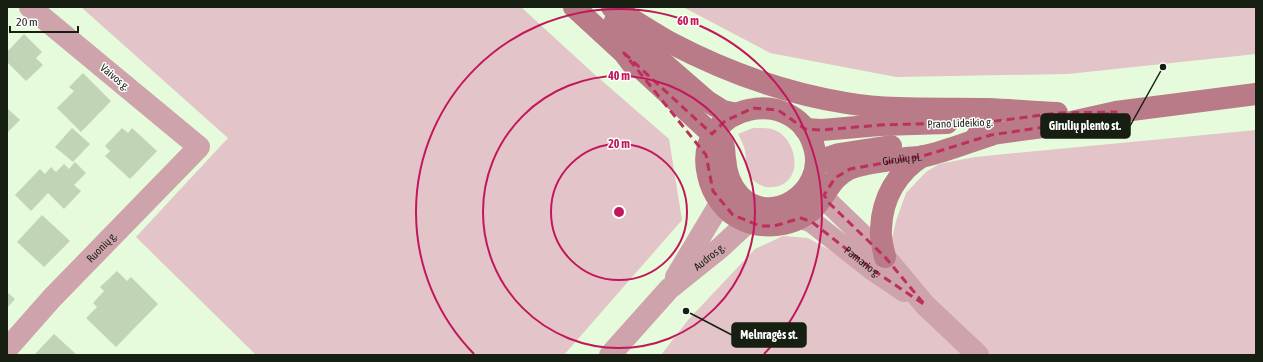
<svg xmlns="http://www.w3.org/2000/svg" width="1263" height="362" font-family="'Asap Condensed',sans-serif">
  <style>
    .green { fill: #e3c4c9 }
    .building { fill: #c1d5b6 }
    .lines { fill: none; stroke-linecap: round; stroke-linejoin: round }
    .minor { stroke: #cfa3ab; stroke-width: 22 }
    .secondary { stroke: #b97b88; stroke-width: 22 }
    .marked { fill: none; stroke: #bd2f5e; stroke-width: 3; stroke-dasharray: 8 5; stroke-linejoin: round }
    .ring { fill: none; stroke: #c2185b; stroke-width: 2 }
    .labels { text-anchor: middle; stroke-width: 3; stroke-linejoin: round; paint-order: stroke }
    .street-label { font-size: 11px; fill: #171f13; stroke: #fff }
    .centre { fill: #c2185b; stroke: #fff; stroke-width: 2 }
    .ring-label { font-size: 12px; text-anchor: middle; font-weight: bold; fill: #c2185b; stroke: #fff; stroke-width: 3; stroke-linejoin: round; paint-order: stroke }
    .leader { fill: none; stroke: #171f13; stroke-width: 1.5 }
    .callout-dot { fill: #171f13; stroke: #fff; stroke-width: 1.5 }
    .callout { fill: #171f13; stroke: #171f13; stroke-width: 1.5 }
    .callout-label { font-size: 12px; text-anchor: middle; font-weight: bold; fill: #fff }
  </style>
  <rect width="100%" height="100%" fill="#e6fbdb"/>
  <g class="green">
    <polygon points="81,7 521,7 593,73 669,139 682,220 564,355 256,355 136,237 228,138"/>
    <polygon points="683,7 1256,7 1256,54 1068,74 896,77 770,53"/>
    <path d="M753 128C761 128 770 127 777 131 799 143 803 184 773 187 766 188 758 185 753 180 745 172 747 162 745 151 744 145 741 140 738 134Z"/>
    <polygon points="1256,130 1256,355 661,355 688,320 755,249 783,236 808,238 842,257 881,286 896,221 906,193 926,172 939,164 975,157"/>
  </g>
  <g class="building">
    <polygon points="24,34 42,52 36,58 43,65 26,81 7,62 7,52"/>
    <polygon points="83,73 111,101 81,132 57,108 74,91 69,87"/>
    <polygon points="7,108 20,120 7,133"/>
    <polygon points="72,128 90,144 73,162 55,147"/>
    <polygon points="122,128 128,133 132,128 157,151 130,179 105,156 110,151 105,146"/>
    <polygon points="75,162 86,173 74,185 81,191 64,209 48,193 31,211 15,195 40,169 45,174 51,167 56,172 64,164 69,169"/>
    <polygon points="42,215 70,241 44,267 17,242"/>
    <polygon points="117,271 127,281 131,277 158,304 116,347 86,318 97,307 93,303 104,291 100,287"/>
    <polygon points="7,292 15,299 7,308"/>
    <polygon points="54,334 77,355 34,355"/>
  </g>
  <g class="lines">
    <g class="minor">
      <polyline points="824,195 829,203 885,257 925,305 978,355"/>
      <path id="s1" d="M801 218 812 222 873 270 904 291"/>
      <polyline points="676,277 721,202"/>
      <path id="s2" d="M7 349 52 298 199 147 30 7"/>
      <path id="s3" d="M610 355 669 289 720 248 748 222"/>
    </g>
    <g class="secondary">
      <polyline points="574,7 624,53 633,65"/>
      <path d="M612 7C631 19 650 31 669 42 724 71 784 93 846 103 893 111 941 108 988 109 1011 110 1034 112 1057 113"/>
      <polyline points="615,21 707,101 723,111 737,114"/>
      <path id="s4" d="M624 53 713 135C716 137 721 141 723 144 725 148 724 154 725 158 726 172 730 186 740 196 772 228 824 192 815 151 800 81 691 103 708 175 712 194 725 213 743 220 769 231 802 225 819 202 828 190 834 176 849 169 864 163 884 161 900 159 908 157 917 158 925 156 947 151 969 142 991 135"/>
      <polyline points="805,129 822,130 880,125 947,123"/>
      <polyline points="977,136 1058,125 1116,112 1256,94"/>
      <polyline points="817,166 830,157 839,154 891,146"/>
      <path d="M885 257C883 248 880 238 881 229 882 198 897 172 923 156"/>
    </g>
  </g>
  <path class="marked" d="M624 53 712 134 725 121 753 108 778 110 805 129 822 130 880 125 989 122 1057 113 1116 112 1058 125 991 135 923 156 850 169 835 178 824 195 829 203 885 257 925 305 873 270 812 222 801 218 774 226H760L733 215 713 191 706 155Z"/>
  <g class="ring">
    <circle cx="619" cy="212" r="68"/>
    <circle cx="619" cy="212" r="136"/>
    <path d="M474 354A203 203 0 1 1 764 354"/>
  </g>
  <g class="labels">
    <g class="street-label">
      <text transform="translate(115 77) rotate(40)" y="4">Vaivos g.</text>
      <text transform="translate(960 123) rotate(-2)" y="4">Prano Lideikio g.</text>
      <text dy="4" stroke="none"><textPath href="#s4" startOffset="722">Girulių pl.</textPath></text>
      <text dy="4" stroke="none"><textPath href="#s2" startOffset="139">Ruonių g.</textPath></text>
      <text dy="4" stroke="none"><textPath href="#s3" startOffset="140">Audros g.</textPath></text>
      <text dy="4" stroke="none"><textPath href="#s1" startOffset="76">Pamario g.</textPath></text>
    </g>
  </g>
  <circle cx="619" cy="212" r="6" class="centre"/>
  <g class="ring-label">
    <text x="688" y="25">60 m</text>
    <text x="619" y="80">40 m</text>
    <text x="619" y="148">20 m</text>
  </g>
  <path class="leader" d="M1163 67L1130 126M686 311L732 335"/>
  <g class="callout-dot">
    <circle cx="1163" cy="67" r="4"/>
    <circle cx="686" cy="311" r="4"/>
  </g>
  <g class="callout">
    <rect x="1041" y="114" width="89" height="24" rx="4"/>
    <rect x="732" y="323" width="74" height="24" rx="4"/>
  </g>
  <g class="callout-label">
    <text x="1085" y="130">Girulių plento st.</text>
    <text x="769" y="339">Melnragės st.</text>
  </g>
  <rect width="1263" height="362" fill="none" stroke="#171f13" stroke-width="16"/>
  <path d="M10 26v6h68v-6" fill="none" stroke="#171f13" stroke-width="2"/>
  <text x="16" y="26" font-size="12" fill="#171f13" stroke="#ffffff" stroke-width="3" paint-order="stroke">20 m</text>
</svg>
